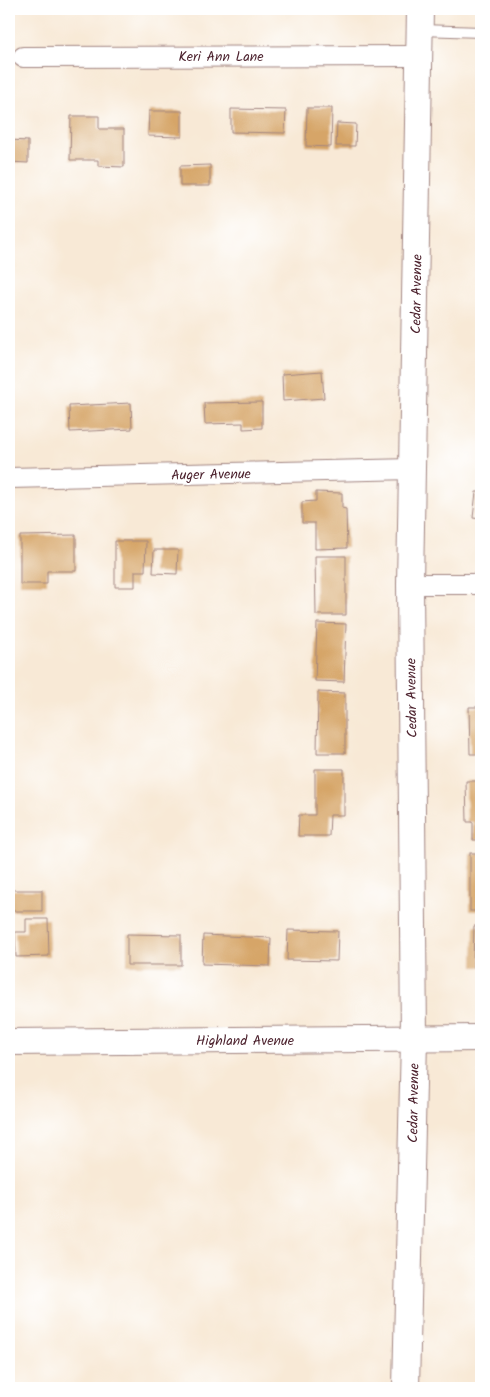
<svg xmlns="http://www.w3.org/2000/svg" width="490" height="1397" font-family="Kalam,sans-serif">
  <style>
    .building { fill: #d6a568 }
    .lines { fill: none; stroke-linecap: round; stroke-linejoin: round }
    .service-casing { stroke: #a18480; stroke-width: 12 }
    .minor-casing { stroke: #a18480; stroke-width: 22 }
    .tertiary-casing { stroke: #a18480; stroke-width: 28 }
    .service { stroke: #fff; stroke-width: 10 }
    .minor { stroke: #fff; stroke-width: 20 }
    .tertiary { stroke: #fff; stroke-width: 26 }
    .labels { text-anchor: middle; stroke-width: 4; stroke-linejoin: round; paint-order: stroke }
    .street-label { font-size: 14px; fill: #4a1f2b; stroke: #fff }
  </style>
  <rect width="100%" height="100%" fill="#fff"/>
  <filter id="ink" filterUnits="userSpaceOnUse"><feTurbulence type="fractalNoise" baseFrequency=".02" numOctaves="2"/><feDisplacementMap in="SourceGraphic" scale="10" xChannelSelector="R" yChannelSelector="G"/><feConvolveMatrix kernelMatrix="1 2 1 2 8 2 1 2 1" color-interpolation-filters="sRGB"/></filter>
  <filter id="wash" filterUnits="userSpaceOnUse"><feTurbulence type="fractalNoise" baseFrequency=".0096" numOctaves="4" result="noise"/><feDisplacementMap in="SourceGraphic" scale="20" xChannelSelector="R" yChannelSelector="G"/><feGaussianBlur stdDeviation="1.12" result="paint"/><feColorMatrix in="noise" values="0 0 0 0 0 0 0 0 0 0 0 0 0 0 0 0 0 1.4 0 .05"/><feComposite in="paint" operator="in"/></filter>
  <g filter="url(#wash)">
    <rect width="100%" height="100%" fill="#f8e9d6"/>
    <g id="blocks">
      <g class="building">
        <polygon points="307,108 332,108 331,147 306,146"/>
        <polygon points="231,109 286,110 285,133 231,132"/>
        <polygon points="149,111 182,111 182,137 148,136"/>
        <polygon points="71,116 99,116 99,129 124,129 124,167 98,166 98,160 70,160"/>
        <polygon points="337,123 356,124 355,146 336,146"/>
        <polygon points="9,140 28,141 28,163 9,162"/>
        <polygon points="210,165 210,186 180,186 180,166"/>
        <polygon points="322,371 324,398 283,401 282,374"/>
        <polygon points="262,402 262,428 243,429 243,423 205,424 204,403"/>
        <polygon points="131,403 132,429 70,432 69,406"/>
        <polygon points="316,492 342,493 342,508 346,509 347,548 315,549 315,523 302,523 302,502 316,501"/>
        <polygon points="476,492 481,492 481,519 473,518"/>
        <polygon points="76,535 76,571 47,571 47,584 20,584 20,536"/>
        <polygon points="115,541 146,541 145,571 135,571 135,587 115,587"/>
        <polygon points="154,550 178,550 177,574 153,573"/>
        <polygon points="315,556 346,556 346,615 316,615"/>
        <polygon points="317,623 346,624 344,682 315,681"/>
        <polygon points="318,692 345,693 345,753 317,753"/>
        <polygon points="469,707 481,707 481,754 470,754"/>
        <polygon points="315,769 344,769 344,815 330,815 329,836 298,836 299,815 315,815"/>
        <polygon points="466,781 481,781 481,840 473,840 473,822 467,822"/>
        <rect x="470" y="853" width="11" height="58"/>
        <rect x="9" y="890" width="33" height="21"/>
        <polygon points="26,919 48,919 49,956 16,957 15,932 26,932"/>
        <polygon points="474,926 481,926 481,967 473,967"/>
        <polygon points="288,930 338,931 337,961 287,960"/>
        <polygon points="127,934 181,935 181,965 127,965"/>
        <polygon points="203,935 271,938 270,966 202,964"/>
      </g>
    </g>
  </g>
  <g filter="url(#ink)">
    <use href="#blocks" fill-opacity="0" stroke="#a18480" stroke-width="1"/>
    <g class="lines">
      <g class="service-casing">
        <polyline id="service" points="421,30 481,32"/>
      </g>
      <g class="minor-casing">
        <g id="minor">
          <polyline points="23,57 419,56"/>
          <polyline points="9,478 413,469"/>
          <polyline points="410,584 481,584"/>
        </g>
      </g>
      <g class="tertiary-casing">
        <g id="tertiary">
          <polyline points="9,1042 481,1038"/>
          <polyline points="406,1388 414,1039 410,584 420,9"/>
        </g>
      </g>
      <use href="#service" class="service"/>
      <use href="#minor" class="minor"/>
      <use href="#tertiary" class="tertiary"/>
    </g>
  </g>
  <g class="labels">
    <g class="street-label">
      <text x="221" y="61">Keri Ann Lane</text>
      <text transform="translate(416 294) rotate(-89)" y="5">Cedar Avenue</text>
      <text transform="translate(211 474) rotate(-1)" y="5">Auger Avenue</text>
      <text transform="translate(411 698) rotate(-91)" y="5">Cedar Avenue</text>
      <text x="245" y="1045">Highland Avenue</text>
      <text transform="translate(413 1103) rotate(-89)" y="5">Cedar Avenue</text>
    </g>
  </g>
  <rect width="490" height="1397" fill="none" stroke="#fff" stroke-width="30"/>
</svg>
